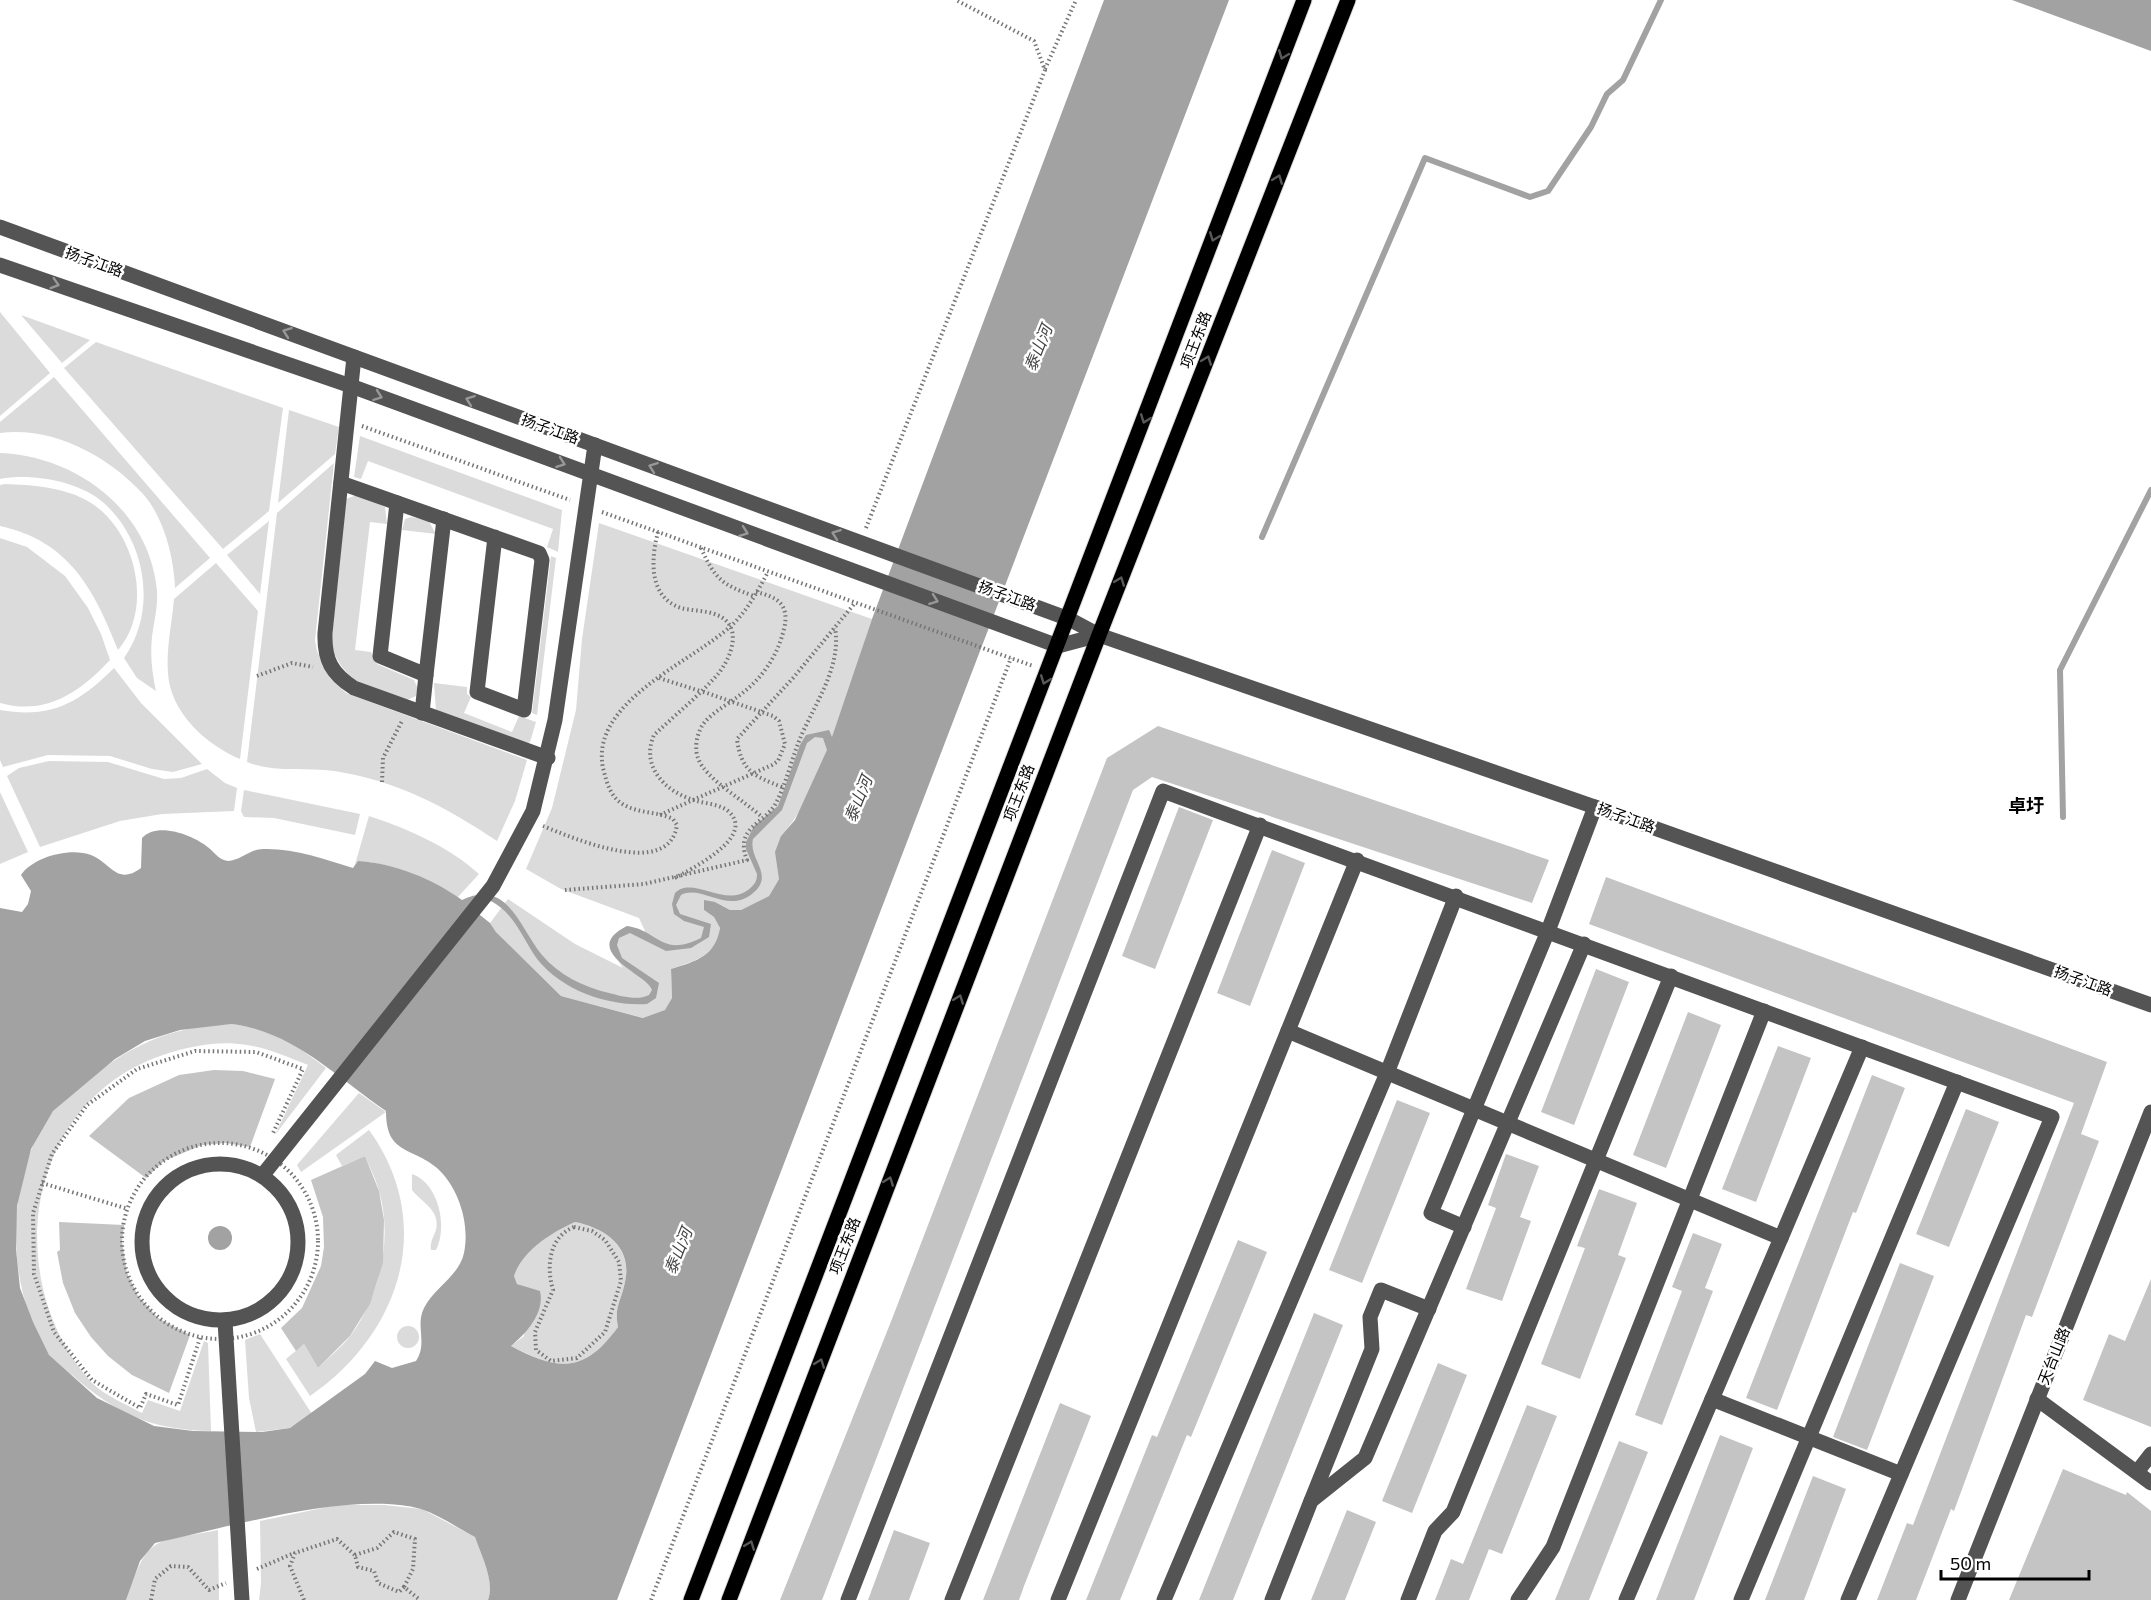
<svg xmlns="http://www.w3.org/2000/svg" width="2151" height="1600" font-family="Commissioner,'Noto Sans SC',sans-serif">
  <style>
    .green { fill: #dbdbdb }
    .water { fill: #a2a2a2; fill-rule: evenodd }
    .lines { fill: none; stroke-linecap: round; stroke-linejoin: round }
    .stream { stroke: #a2a2a2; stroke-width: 6 }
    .building { fill: #c4c4c4 }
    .major-casing { stroke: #dbdbdb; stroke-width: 17 }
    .path { stroke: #767676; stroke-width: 4; stroke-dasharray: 1.5 3; stroke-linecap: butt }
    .minor { stroke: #545454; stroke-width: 15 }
    .major { stroke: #000; stroke-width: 15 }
    .path-bridge { stroke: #767676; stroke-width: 4; stroke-dasharray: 1.5 3; stroke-linecap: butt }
    .oneway { stroke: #595959 }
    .oneway2 { stroke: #989898 }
    .labels { text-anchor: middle; stroke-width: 5; stroke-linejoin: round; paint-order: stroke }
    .street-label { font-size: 15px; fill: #000; stroke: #fff }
    .water-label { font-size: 16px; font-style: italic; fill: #434343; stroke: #fff }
    .quarter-label { font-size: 18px; font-weight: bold; fill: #000; stroke: #fff }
  </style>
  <rect width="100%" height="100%" fill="#fff"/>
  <g class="green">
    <polygon points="0,312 50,373 0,416"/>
    <polygon points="21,315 90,340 62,363"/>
    <polygon points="96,342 283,408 269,511 223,549 64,368"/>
    <path d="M54 377 210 558 175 588C174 558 164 517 143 494 108 456 53 426 0 433V422Z"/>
    <polygon points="289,410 339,427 335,454 278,503"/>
    <polygon points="360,436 562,510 558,552 547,547 553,529 368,461 361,479 354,477"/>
    <path d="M0 453C77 456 150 511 157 591 158 607 154 621 152 637 150 655 152 673 156 691L137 678 124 658C157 612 147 543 105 504 80 481 32 473 0 479Z"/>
    <path d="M334 463 315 640 317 651 329 677 346 693 527 760 515 801 497 841C446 807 396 780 334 771 306 767 274 773 247 762L277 513Z"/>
    <path d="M5 484C32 485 62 487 86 500 135 526 155 608 118 650 94 589 69 541 0 526V485Z"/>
    <path d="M357 495 385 507 387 524 370 522 355 650 371 652 377 664 414 680 418 689 416 696 402 702C368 687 344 683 331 645L346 499Z"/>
    <polygon points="411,517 428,520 436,534 402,530 405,519"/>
    <polygon points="269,521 260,594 227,555"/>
    <path d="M599 523 872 619C851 680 824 790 781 836L779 879 769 896 741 910H730L715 902 704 910 714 917 720 928C715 956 697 960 671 969L672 998 666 1010 644 1018 561 996 496 932 490 923 508 899 575 944 623 968C611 952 603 938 627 926L643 932 645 931 639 918 561 889 526 869 552 808 576 710 582 639Z"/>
    <path d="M0 538 27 547 65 576 88 608 101 634 110 660C80 692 46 716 0 703Z"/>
    <polygon points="551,556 556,558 537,715 532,713"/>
    <path d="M216 563 258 611 240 759C207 745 170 713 168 673 166 649 172 623 174 599Z"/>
    <path d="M114 668 141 703 202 764 173 772 152 769 110 756 48 755 3 767 0 760V710C51 719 79 703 114 668Z"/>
    <polygon points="434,683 467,687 467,694 471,697 464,713 512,732 519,716 536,722 530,742 528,743 436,711"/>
    <polygon points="49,761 108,762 164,779 181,778 207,769 225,783 237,788 234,811 162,814 120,821 40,847 7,776 19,768"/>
    <polygon points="244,790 360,814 355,835 274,818 244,817 241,811"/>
    <polygon points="0,792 28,852 0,864"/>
    <path d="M369 816C408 829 448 846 479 874L458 897C427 879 394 863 358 861L354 868Z"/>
    <path d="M231 1024C269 1028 296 1044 326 1068L275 1135 308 1065C288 1057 268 1048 247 1045 218 1040 190 1046 163 1055 24 1102 0 1281 92 1383 106 1396 125 1404 142 1413L148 1400 180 1411 204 1341 208 1343 211 1431C152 1430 116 1414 72 1375 64 1369 53 1362 48 1354 5 1286 4 1177 52 1112 59 1103 71 1095 80 1087 126 1047 169 1026 231 1024Z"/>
    <polygon points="359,1093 386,1112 301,1172 297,1165"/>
    <path d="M369 1130C437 1224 400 1334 310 1396L286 1359 304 1344 318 1368C329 1357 342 1347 351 1335 380 1296 393 1238 379 1191 376 1179 370 1168 365 1156L342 1166 336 1155Z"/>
    <path d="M412 1174C439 1183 448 1228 436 1250H431C430 1242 433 1238 436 1230 441 1210 421 1202 412 1190Z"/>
    <path d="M575 1222C605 1228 633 1248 625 1282 621 1302 614 1306 618 1327 583 1375 558 1370 511 1346L524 1336 526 1287 517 1284 514 1276C523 1250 551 1233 575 1222Z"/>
    <circle cx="408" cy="1337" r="11"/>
    <polygon points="260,1334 312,1414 290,1428 256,1432 249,1398 245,1340"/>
    <path d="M337 1505H384L422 1509 475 1537C481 1555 495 1581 488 1600H259L261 1583 260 1521Z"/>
    <path d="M218 1530 219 1600H126C149 1533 152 1543 218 1530Z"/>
  </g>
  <g class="water">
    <path d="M1104 0H1229L617 1600H488C495 1581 481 1555 475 1537 458 1528 439 1515 421 1509 353 1490 225 1528 155 1543L140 1561 126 1600H0V908L22 912 28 904 31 891 21 875C33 857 70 847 91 855 111 863 117 886 141 868L142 838C157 821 194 835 209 848 215 853 219 860 228 861 240 861 250 849 263 849 294 848 324 859 353 868L358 861C394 863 433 879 462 900 508 878 519 927 542 955 559 975 583 987 609 993 621 996 637 1001 649 995L652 990C649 975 577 951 627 926 658 930 661 958 701 938L704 927 684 921 674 914 672 904 675 893C692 875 725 908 748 890 754 885 757 882 757 874L746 849V842L754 826 778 806 800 745 806 735 829 730 832 737 872 619ZM815 737 823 738 827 750 795 820 781 836 775 852 779 879 769 896 741 910H730L715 902 704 900V910L714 917 720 928C715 956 697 961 671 969L672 998 665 1010 643 1018 561 996 496 932 490 923 470 907 486 899C510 908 520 932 533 953 555 988 607 1007 647 1004L656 998 659 983 622 958 617 945 619 938 630 933 666 951 691 948 709 937 711 924 680 914 676 905 681 895C701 884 727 914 752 894 776 875 748 860 753 839L782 810 807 743ZM231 1024C293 1031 336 1077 386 1111 386 1155 411 1146 437 1168 459 1188 470 1224 464 1253 459 1276 434 1288 424 1308 415 1326 428 1343 416 1361L392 1368 375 1361 365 1374 290 1428 262 1432 193 1431 154 1426 97 1398 49 1355 33 1322 20 1288 16 1249 17 1206 31 1149 53 1111 115 1059 145 1041 180 1030ZM575 1222C605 1228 633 1247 625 1282 621 1302 614 1306 618 1327 584 1374 558 1371 511 1346 527 1333 545 1312 540 1291L517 1284 514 1276C523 1250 551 1233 575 1222Z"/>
    <polygon points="2012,0 2151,0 2151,51"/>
    <circle cx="220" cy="1238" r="12"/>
  </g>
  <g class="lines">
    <g class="stream">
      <polyline points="1262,537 1425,158 1530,197 1548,191 1591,127 1607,94 1623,80 1661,0"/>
      <polyline points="2063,817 2060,670 2151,490"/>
    </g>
  </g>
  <g class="building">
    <polygon points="1158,726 1549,860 1532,903 1152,777 1133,790 822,1600 780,1600 892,1319 1107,758"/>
    <polygon points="1179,807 1213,820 1155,969 1122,956"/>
    <polygon points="1272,850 1305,863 1250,1006 1217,993"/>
    <polygon points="1606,877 2107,1062 2081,1134 2099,1141 2032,1317 2026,1315 1954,1511 1951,1509 1916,1600 1877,1600 1907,1523 1913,1525 2074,1103 1589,924"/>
    <polygon points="1596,969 1629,982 1574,1125 1541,1112"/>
    <polygon points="1688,1012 1721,1025 1666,1168 1633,1155"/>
    <polygon points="1778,1046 1811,1058 1756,1202 1722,1189"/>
    <polygon points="214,1070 243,1071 275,1079 250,1147 226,1143 202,1145 164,1161 146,1178 89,1136 129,1098 179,1075"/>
    <polygon points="1872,1075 1905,1088 1856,1213 1853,1212 1777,1410 1746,1398"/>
    <polygon points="1397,1100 1430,1113 1362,1283 1329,1270"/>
    <polygon points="1966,1109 1999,1122 1949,1247 1916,1234"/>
    <polygon points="1506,1154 1539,1166 1520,1217 1531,1221 1502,1301 1466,1289 1496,1208 1488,1205"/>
    <polygon points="365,1156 379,1191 384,1220 383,1263 370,1304 350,1336 318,1368 304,1344 296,1351 281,1328 302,1308 321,1266 324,1247 323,1217 311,1180"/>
    <polygon points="1599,1189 1637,1203 1618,1255 1626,1258 1580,1379 1541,1364 1585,1248 1577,1246"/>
    <polygon points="59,1222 124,1225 122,1242 127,1273 138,1296 158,1318 190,1335 169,1393 132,1375 108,1356 91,1337 75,1313 63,1283 57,1252 60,1250"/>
    <polygon points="1693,1233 1722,1244 1705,1288 1713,1291 1662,1425 1635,1415 1682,1291 1672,1287"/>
    <polygon points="1238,1240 1267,1252 1191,1437 1187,1435 1120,1600 1086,1600 1152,1435 1157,1437"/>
    <polygon points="1900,1263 1934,1276 1867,1450 1833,1437"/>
    <polygon points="2151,1279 2151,1427 2083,1400 2109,1334 2125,1341"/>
    <polygon points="1314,1313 1343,1325 1233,1600 1199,1600"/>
    <polygon points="1438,1363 1467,1375 1412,1513 1382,1501"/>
    <polygon points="1060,1403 1091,1416 1024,1586 1019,1600 983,1600"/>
    <polygon points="1527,1405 1557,1416 1502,1554 1489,1549 1469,1600 1435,1600 1451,1559 1463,1564"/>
    <polygon points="1720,1435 1753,1448 1694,1600 1656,1600"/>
    <polygon points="1619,1441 1648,1452 1589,1600 1555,1600"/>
    <polygon points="2063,1469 2126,1495 2127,1492 2151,1511 2151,1600 2009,1600"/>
    <polygon points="1813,1476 1846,1489 1804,1600 1765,1600"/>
    <polygon points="1347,1510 1376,1522 1345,1600 1311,1600"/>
    <polygon points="894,1530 930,1543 909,1600 868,1600"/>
  </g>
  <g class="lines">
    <g class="major-casing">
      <g id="major">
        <polyline points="691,1600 1304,0"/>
        <polyline points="729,1600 1099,635 1348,0"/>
      </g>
    </g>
    <g class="path">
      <polyline points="1045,69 1076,0"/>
      <polyline points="362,426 570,500"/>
      <polyline points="602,512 1033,666"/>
      <polyline points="866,528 1045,70 1034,41 956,0"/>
      <path d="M658 532C651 558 648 597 681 608 692 611 706 610 717 615 744 626 731 658 718 674 699 696 675 715 654 735 640 767 666 793 697 801 707 804 719 804 728 811 758 837 689 870 673 879"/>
      <path d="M701 548C715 579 722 585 754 596"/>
      <path d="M756 592C777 597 790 604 784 629 777 658 761 680 736 698 725 706 712 713 704 723 697 732 694 748 698 758 705 779 745 801 762 817"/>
      <polyline points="257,676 292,663 313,667"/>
      <polyline points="659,678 700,691"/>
      <polyline points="382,782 383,758 402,721"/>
      <path d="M782 787C754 776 741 771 737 739L793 678 855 603"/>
      <polyline points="660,815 693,800"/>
      <path d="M543 826C573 838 669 880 677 825L673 819C657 811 637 814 621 803 611 796 607 784 604 772 585 703 693 662 732 625 748 610 758 590 768 572"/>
      <path d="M565 890 644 884 747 860C734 827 765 824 776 803 786 784 791 761 799 741 813 706 842 668 835 628"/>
      <circle cx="220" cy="1241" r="98"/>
      <polyline points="42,1183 128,1209"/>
      <path d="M574 1227 592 1231 605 1240 619 1262 621 1281 605 1332 577 1358 551 1361 536 1350 535 1332 553 1290C546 1266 549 1237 574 1227Z"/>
      <polyline points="200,1338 178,1405 146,1394 140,1408 92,1380 54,1332 34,1274 33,1213 52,1154 87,1105 137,1069 195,1051 256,1052 303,1069 273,1133"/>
      <polyline points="355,1555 377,1548 394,1532 415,1539 413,1569 404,1587"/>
      <polyline points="257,1569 294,1553"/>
      <polyline points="151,1600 155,1579 171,1566 188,1567 209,1590 226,1583"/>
      <polyline points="304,1600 290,1566 295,1553 337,1539 355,1555 358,1567 374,1571 378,1583 399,1592 404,1587 420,1600"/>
      <polyline points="651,1600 1011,658"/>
    </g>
    <g class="minor">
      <polyline points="0,227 1069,619 1099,635 1595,807 2151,1005"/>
      <polyline points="0,265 351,386 1058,646 1099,635"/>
      <path d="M354 357 325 633C324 660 332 674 354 688L548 758"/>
      <polyline points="341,483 539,553 542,560 524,710 477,692 495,537"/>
      <polyline points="397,503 380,656 426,675 444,519"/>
      <polyline points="422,713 426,675"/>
      <polyline points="1288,1031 1781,1238 1626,1600"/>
      <circle cx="220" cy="1242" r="78"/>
      <polyline points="262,1176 493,886 533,811 555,720 595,445"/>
      <polyline points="1464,1227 1431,1213 1548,931 1595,807"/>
      <polyline points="1781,1238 1862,1047"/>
      <polyline points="225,1321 242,1600"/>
      <polyline points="1712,1399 1901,1474"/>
      <polyline points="2037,1399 2151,1483"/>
      <polyline points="2137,1472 2151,1454"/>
      <polyline points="1311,1501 1372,1349 1370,1317 1381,1290 1429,1309"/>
      <polyline points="848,1600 1163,791 2052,1117 1848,1600"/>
      <polyline points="952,1600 1260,825"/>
      <polyline points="1058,1600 1357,860"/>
      <polyline points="1164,1600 1387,1073 1456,896"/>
      <polyline points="1272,1600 1311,1501 1365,1458 1584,944"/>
      <polyline points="1408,1600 1435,1531 1453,1512 1671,976"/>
      <polyline points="1518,1600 1553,1547 1764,1011"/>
      <polyline points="1741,1600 1957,1082"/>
      <polyline points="1958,1600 2151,1112"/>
    </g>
    <use href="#major" class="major"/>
    <polyline class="path-bridge" points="693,800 772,765 778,761 785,744 779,721 773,716 701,691"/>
  </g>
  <defs><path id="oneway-chevron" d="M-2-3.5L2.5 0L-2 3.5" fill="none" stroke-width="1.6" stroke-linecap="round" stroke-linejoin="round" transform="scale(1.5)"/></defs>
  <g class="oneway">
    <use href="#oneway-chevron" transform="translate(1283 55) rotate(111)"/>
    <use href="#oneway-chevron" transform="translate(1278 179) rotate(-69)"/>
    <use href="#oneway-chevron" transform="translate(1214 237) rotate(111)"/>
    <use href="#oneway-chevron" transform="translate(1207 360) rotate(-69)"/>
    <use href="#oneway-chevron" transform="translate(1145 419) rotate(111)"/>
    <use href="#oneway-chevron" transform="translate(1120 581) rotate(-69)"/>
    <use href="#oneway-chevron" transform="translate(1045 680) rotate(111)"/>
    <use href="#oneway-chevron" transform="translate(959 999) rotate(-69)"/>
    <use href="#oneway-chevron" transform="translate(889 1181) rotate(-69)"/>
    <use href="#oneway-chevron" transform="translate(820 1363) rotate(-69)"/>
    <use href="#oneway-chevron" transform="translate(750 1545) rotate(-69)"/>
  </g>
  <g class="oneway2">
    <use href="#oneway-chevron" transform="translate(55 284) rotate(17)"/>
    <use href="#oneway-chevron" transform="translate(287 332) rotate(-160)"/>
    <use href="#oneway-chevron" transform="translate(378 396) rotate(20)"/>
    <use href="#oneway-chevron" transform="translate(470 400) rotate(-160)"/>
    <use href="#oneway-chevron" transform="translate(561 463) rotate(20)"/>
    <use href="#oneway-chevron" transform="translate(653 467) rotate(-160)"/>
    <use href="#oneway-chevron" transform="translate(744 532) rotate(20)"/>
    <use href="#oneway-chevron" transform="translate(836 534) rotate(-160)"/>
    <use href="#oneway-chevron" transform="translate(934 600) rotate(20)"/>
  </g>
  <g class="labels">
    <g class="street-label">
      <text transform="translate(94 262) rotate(20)" y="5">扬子江路</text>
      <text transform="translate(1196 340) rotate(-69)" y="5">项王东路</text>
      <text transform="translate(550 429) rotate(20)" y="5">扬子江路</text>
      <text transform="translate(1007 596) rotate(20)" y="5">扬子江路</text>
      <text transform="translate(1019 793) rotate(-69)" y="5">项王东路</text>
      <text transform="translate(1626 818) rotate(20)" y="5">扬子江路</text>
      <text transform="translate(2083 981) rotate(20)" y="5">扬子江路</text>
      <text transform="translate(845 1246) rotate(-69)" y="5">项王东路</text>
      <text transform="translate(2054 1356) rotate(-68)" y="5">天台山路</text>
    </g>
    <g class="water-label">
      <text transform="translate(1038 348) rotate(-68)" y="6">泰山河</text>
      <text transform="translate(858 799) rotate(-68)" y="6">泰山河</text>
      <text transform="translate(678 1251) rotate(-68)" y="6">泰山河</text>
    </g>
    <g class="quarter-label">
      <text x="2026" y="812">卓圩</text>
    </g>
  </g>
  <path d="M1941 1570v9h148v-9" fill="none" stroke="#000000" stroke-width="3"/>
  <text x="1950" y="1570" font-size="18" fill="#000000" stroke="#ffffff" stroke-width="4.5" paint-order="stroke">50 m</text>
</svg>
